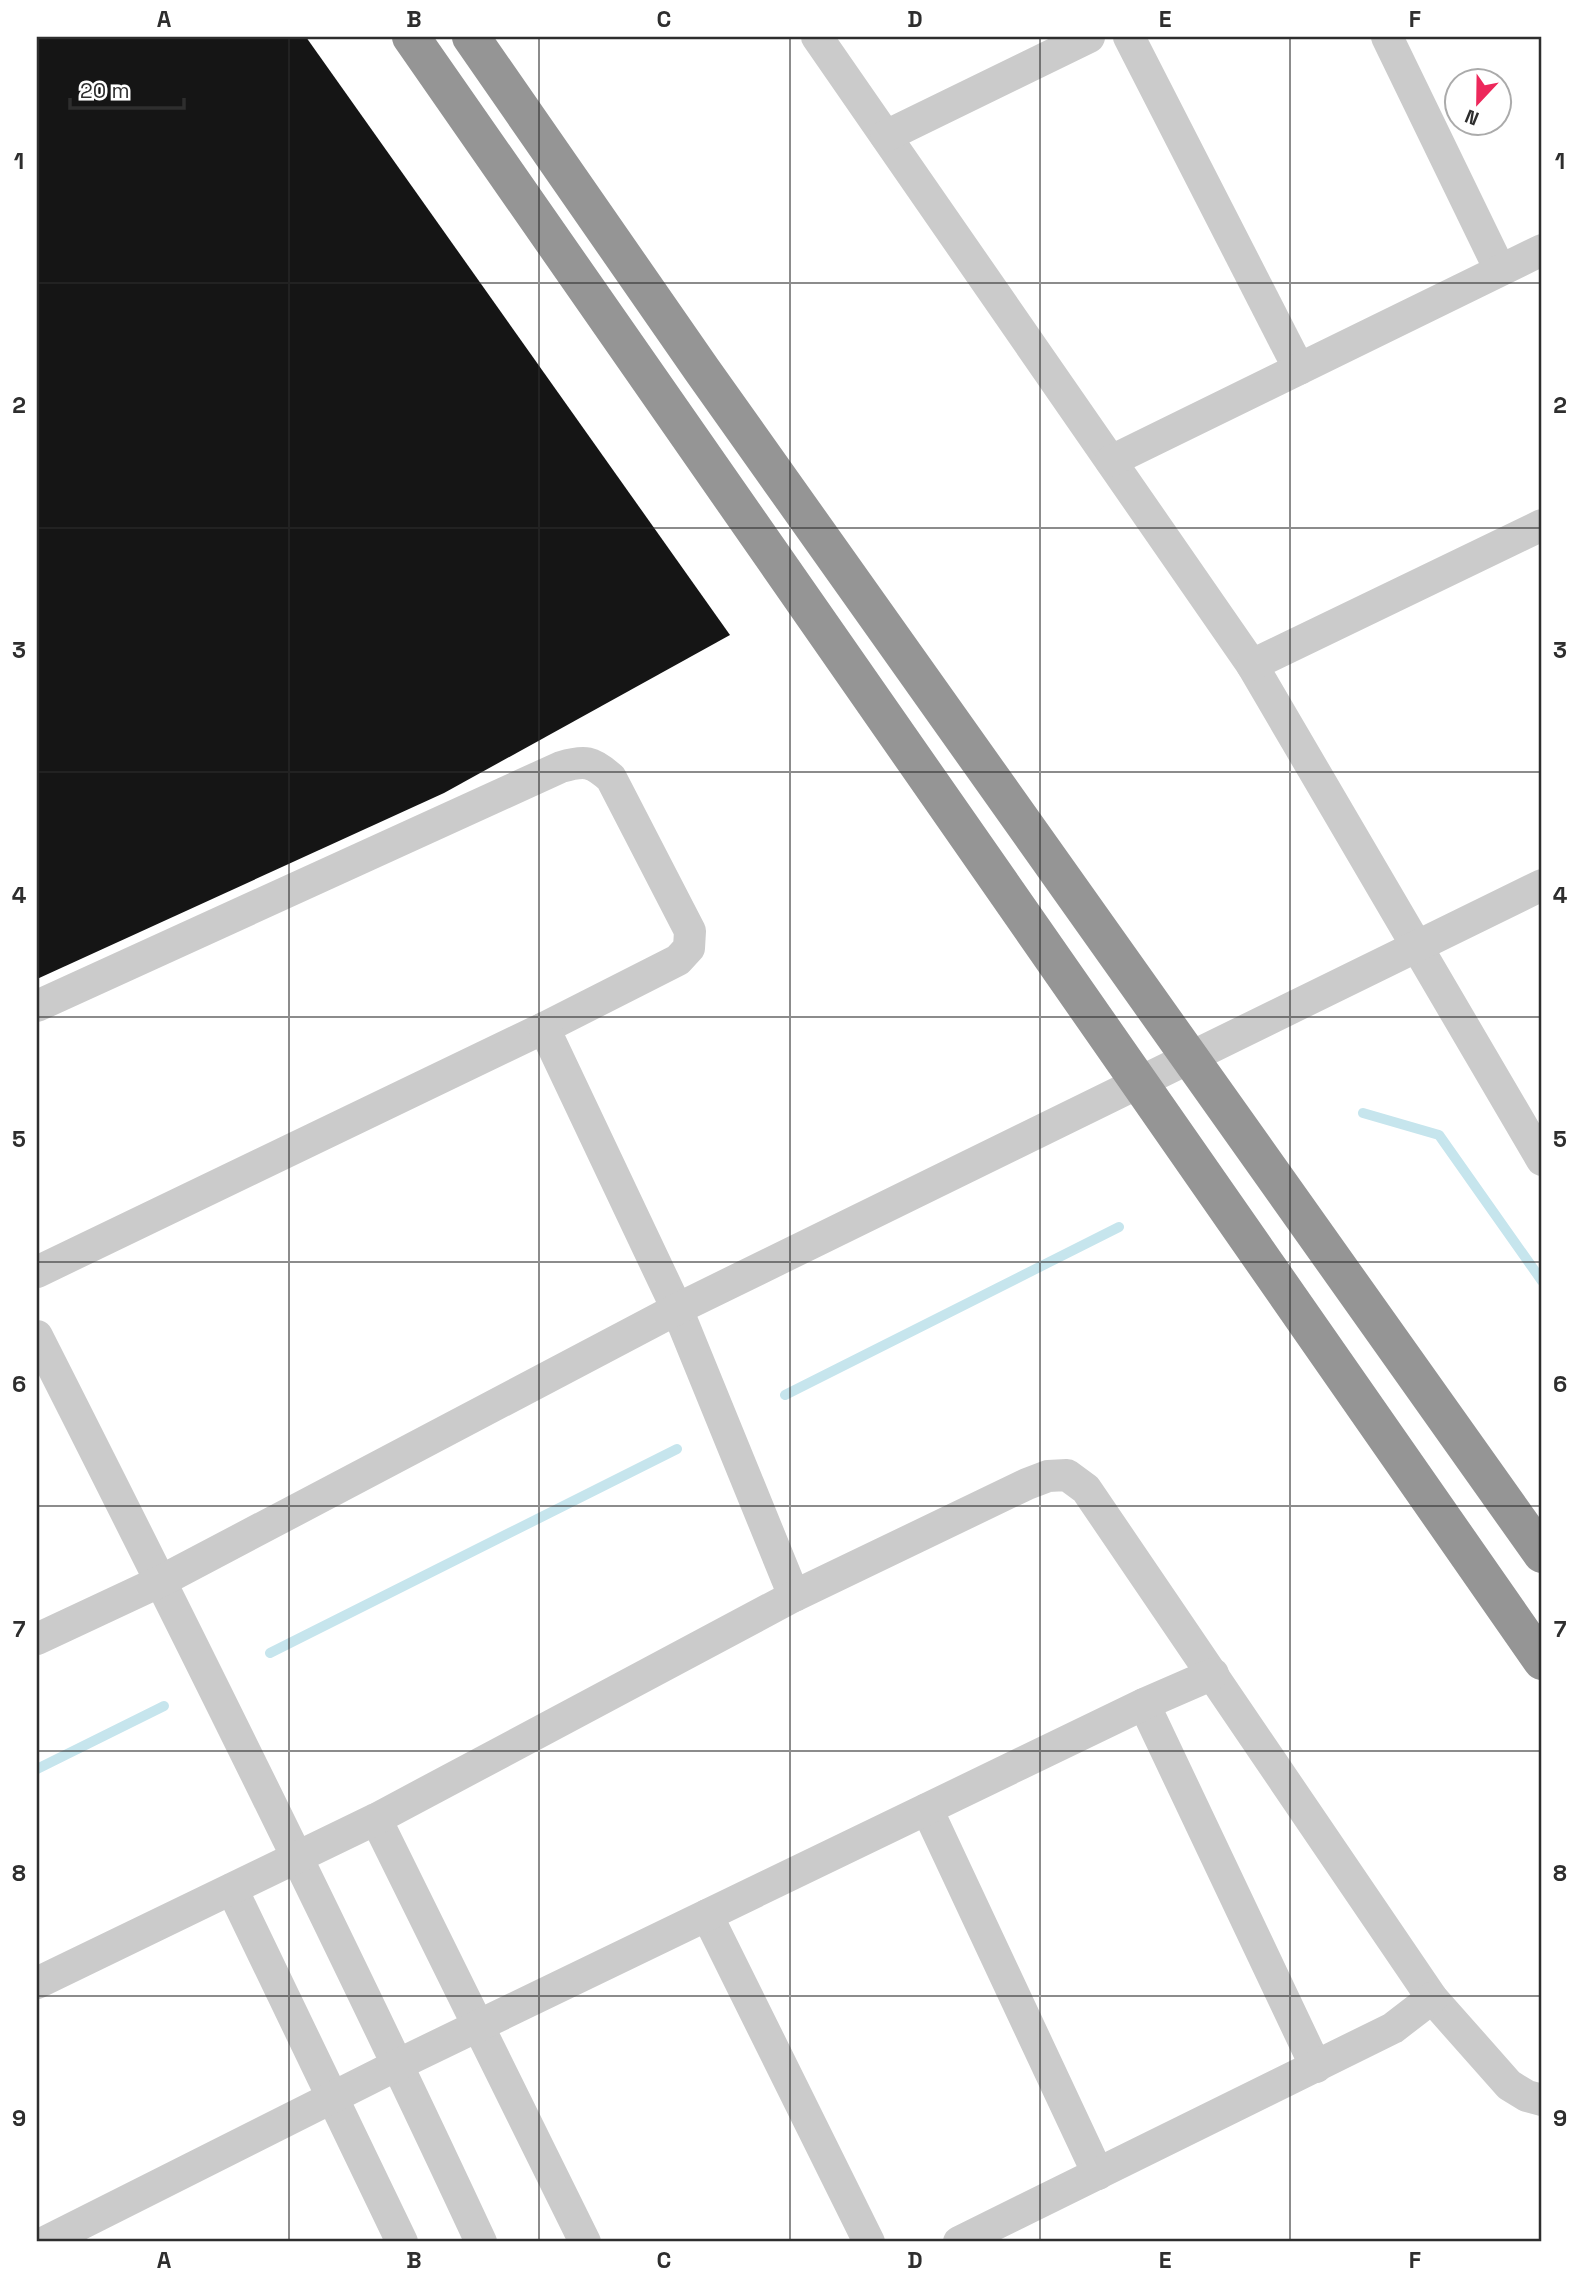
<svg xmlns="http://www.w3.org/2000/svg" width="1579" height="2279" font-family="'Space Grotesk',sans-serif">
  <style>
    .lines { fill: none; stroke-linecap: round; stroke-linejoin: round }
    .stream { stroke: #c6e5ed; stroke-width: 10 }
    .building { fill: #151515 }
    .street { stroke: #cbcbcb; stroke-width: 32 }
    .highway { stroke: #959595; stroke-width: 38 }
    .grid { fill: none; stroke: #2e2e2e; stroke-width: 2; stroke-opacity: 0.55 }
    .neatline { fill: none; stroke: #2e2e2e; stroke-width: 2.5 }
    .grid-label { font-size: 23px; text-anchor: middle; font-weight: bold; fill: #2e2e2e }
  </style>
  <rect width="100%" height="100%" fill="#fff"/>
  <g class="lines">
    <g class="stream">
      <polyline points="1363,1113 1439,1135 1542,1281"/>
      <polyline points="785,1395 1119,1227"/>
      <polyline points="270,1653 677,1449"/>
      <polyline points="37,1769 164,1706"/>
    </g>
  </g>
  <polygon class="building" points="37,37 306,37 730,635 444,793 37,979"/>
  <g class="lines">
    <g class="street">
      <polyline points="817,37 1252,665 1542,1160"/>
      <polyline points="1129,37 1299,369"/>
      <polyline points="1387,37 1500,270"/>
      <polyline points="886,136 1089,37"/>
      <polyline points="1111,461 1542,250"/>
      <polyline points="1252,665 1542,525"/>
      <path d="M37 1006 561 767C585 760 592 761 611 778L690 931 689 948 678 960 544 1028 37 1272"/>
      <polyline points="544,1028 677,1309 794,1596"/>
      <path d="M37 1336C189 1636 339 1937 481 2242"/>
      <polyline points="37,1639 161,1581 677,1309 1542,885"/>
      <polyline points="1144,1704 1316,2067"/>
      <polyline points="927,1809 1098,2174"/>
      <polyline points="376,1819 585,2242"/>
      <polyline points="232,1889 402,2242"/>
      <polyline points="707,1915 869,2242"/>
      <polyline points="37,1983 376,1819 794,1596 1027,1484 1048,1476 1067,1475 1086,1489 1432,1998 1509,2085 1527,2096 1542,2100"/>
      <polyline points="45,2242 399,2064 1144,1704 1213,1674"/>
      <polyline points="959,2242 1393,2028 1432,1998"/>
    </g>
    <g class="highway">
      <polyline points="411,37 1542,1661"/>
      <polyline points="471,37 702,370 1542,1554"/>
    </g>
  </g>
  <path class="grid" d="M289 37V2242M539 37V2242M790 37V2242M1040 37V2242M1290 37V2242M37 283H1542M37 528H1542M37 772H1542M37 1017H1542M37 1262H1542M37 1506H1542M37 1751H1542M37 1996H1542"/>
  <rect width="1579" height="2279" fill="none" stroke="#ffffff" stroke-width="77"/>
  <g transform="translate(1478 102) rotate(202)"><circle r="33" fill="#ffffff" stroke="#ababab" stroke-width="2"/>
  <path d="M0-5L12 26L0 18L-12 26Z" fill="#ed285b"/>
  <text y="-10" font-size="19" font-weight="bold" text-anchor="middle" fill="#2e2e2e">N</text>
  </g>
  <path d="M70 98v10h114v-10" fill="none" stroke="#2e2e2e" stroke-width="3.5"/>
  <text x="80" y="98" font-size="21" fill="#2e2e2e" stroke="#ffffff" stroke-width="5" paint-order="stroke">20 m</text>
  <rect x="38" y="38" width="1502" height="2202" class="neatline"/>
  <g class="grid-label">
    <text x="164" y="27">A</text>
    <text x="414" y="27">B</text>
    <text x="664" y="27">C</text>
    <text x="915" y="27">D</text>
    <text x="1165" y="27">E</text>
    <text x="1415" y="27">F</text>
    <text x="19" y="169">1</text>
    <text x="1560" y="169">1</text>
    <text x="19" y="413">2</text>
    <text x="1560" y="413">2</text>
    <text x="19" y="658">3</text>
    <text x="1560" y="658">3</text>
    <text x="19" y="903">4</text>
    <text x="1560" y="903">4</text>
    <text x="19" y="1147">5</text>
    <text x="1560" y="1147">5</text>
    <text x="19" y="1392">6</text>
    <text x="1560" y="1392">6</text>
    <text x="19" y="1637">7</text>
    <text x="1560" y="1637">7</text>
    <text x="19" y="1881">8</text>
    <text x="1560" y="1881">8</text>
    <text x="19" y="2126">9</text>
    <text x="1560" y="2126">9</text>
    <text x="164" y="2268">A</text>
    <text x="414" y="2268">B</text>
    <text x="664" y="2268">C</text>
    <text x="915" y="2268">D</text>
    <text x="1165" y="2268">E</text>
    <text x="1415" y="2268">F</text>
  </g>
</svg>
